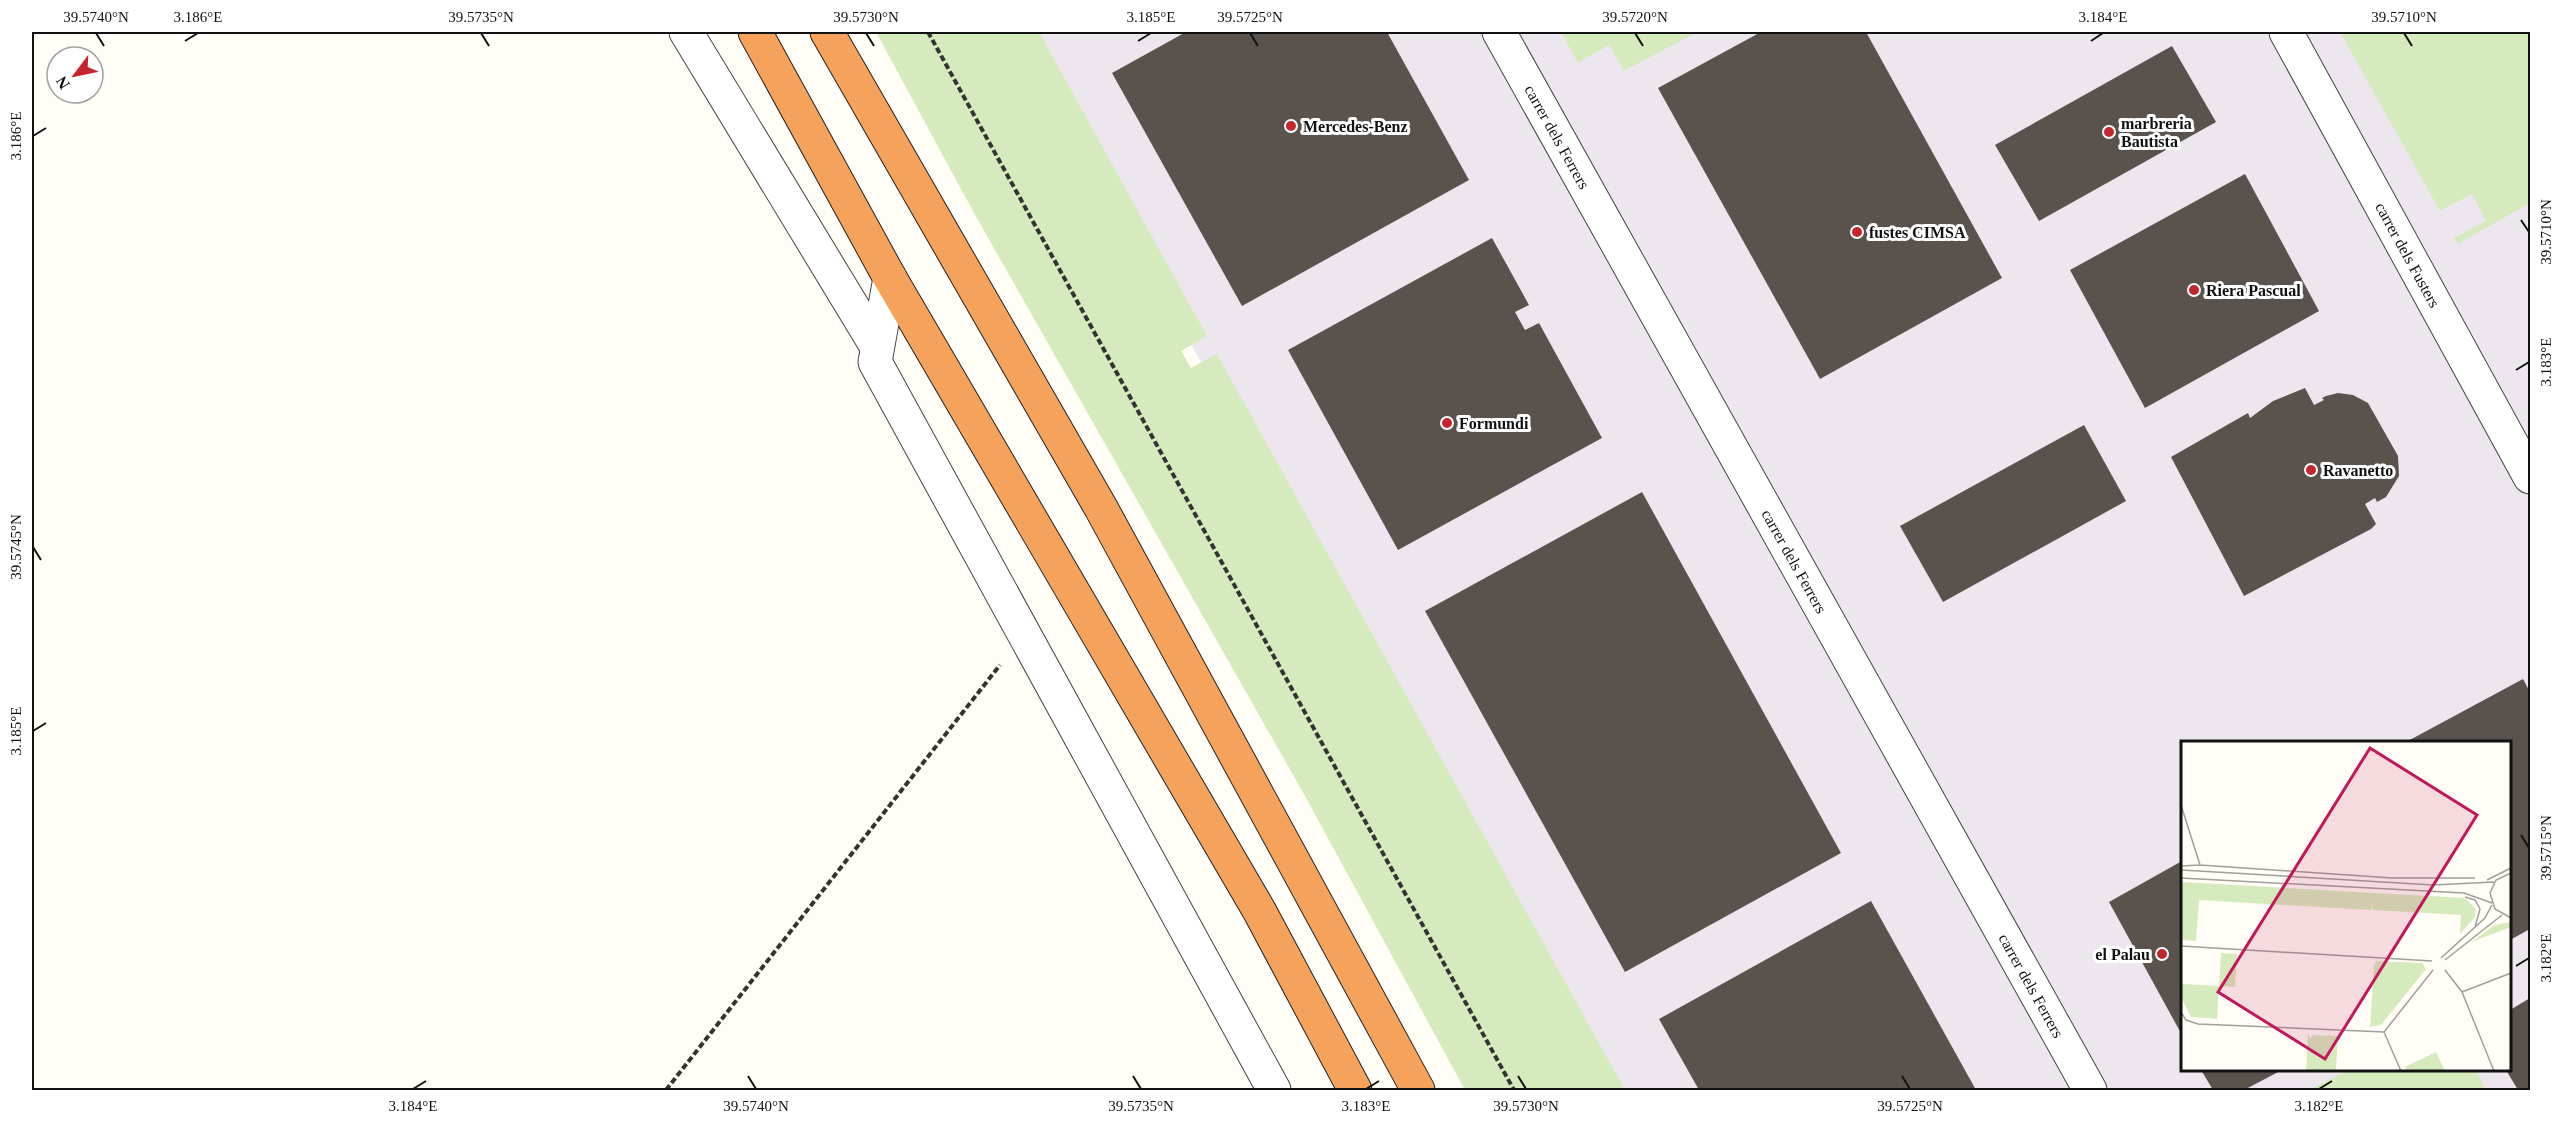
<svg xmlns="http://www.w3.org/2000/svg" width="2562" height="1122" font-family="'Times New Roman',serif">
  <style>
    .industrial { fill: #eee6ef; fill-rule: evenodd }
    .green { fill: #d5ebbd }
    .building { fill: #5a524d }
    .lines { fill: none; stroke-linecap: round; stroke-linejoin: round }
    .minor-casing { stroke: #444; stroke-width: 35 }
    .highway-casing { stroke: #222; stroke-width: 35 }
    .path { stroke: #333; stroke-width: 4; stroke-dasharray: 6 3; stroke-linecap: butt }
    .minor { stroke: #fff; stroke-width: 33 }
    .highway { stroke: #f5a25d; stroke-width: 33 }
    .ticks { fill: none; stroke: #111; stroke-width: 2 }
    .poi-dot { fill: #c4262e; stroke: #fff; stroke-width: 2 }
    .labels { text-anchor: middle; stroke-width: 6; stroke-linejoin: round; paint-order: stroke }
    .poi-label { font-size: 16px; font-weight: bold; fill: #111; stroke: #fff; text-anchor: start }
    .street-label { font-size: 16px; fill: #111; stroke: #fff }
    .inset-road { fill: none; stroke: #a09f9a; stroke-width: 1.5 }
    .view { fill: #c2185b; fill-opacity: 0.15; stroke: #c2185b; stroke-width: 3 }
    .inset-edge { fill: none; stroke: #111; stroke-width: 3 }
    .neatline { fill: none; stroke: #111; stroke-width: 2 }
    .ticks-label { font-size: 15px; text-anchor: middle; fill: #111 }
  </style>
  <rect width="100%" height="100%" fill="#fffdf5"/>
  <path class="industrial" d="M1019 32H2530V1090H1602ZM2182 742H2510V1070H2182Z"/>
  <g class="green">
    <polygon points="876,32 1039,32 1207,336 1181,351 1191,368 1217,354 1625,1090 1465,1090 1305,796 974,213"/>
    <polygon points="1561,32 1697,32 1624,71 1609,45 1578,63"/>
    <polygon points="2340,32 2530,32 2530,203 2458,244 2454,238 2486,221 2472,194 2440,211"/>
    <polygon points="2348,1070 2476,1070 2486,1090 2309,1090"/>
  </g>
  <g class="building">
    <polygon points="1186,32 1387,32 1469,180 1242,306 1112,73"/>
    <polygon points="1761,32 1866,32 2002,278 1820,379 1658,88"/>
    <polygon points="2172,46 2216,122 2039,221 1995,145"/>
    <polygon points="2245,174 2319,311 2145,408 2070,270"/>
    <polygon points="1492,238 1529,305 1515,312 1525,330 1539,323 1602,438 1398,550 1288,350"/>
    <polygon points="2305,388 2314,405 2324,400 2322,398 2326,396 2338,393 2353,395 2368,403 2398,456 2399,476 2386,497 2377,502 2375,498 2365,504 2376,524 2371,529 2244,596 2171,457 2248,413 2250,418 2273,401"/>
    <polygon points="2084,425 2126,501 1943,602 1900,526"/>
    <polygon points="1642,492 1841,853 1625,972 1425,611"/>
    <polygon points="2523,679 2530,692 2530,929 2510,940 2510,742 2406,742"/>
    <polygon points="2182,861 2182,1035 2109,902"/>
    <polygon points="1871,901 1976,1090 1699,1090 1659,1019"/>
    <polygon points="2530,998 2530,1090 2518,1090 2506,1070 2510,1070 2510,1010"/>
    <polygon points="2201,1070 2282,1070 2244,1090 2213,1090"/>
  </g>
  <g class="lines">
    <g class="minor-casing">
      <g id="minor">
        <polyline points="686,32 877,347"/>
        <path id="s1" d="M1499 32 2090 1090"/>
        <path id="s2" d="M2286 32 2530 477"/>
        <polyline points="890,278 875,362 1274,1090"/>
      </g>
    </g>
    <g class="highway-casing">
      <g id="highway">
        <polyline points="755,32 890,278 1260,912 1355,1090"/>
        <polyline points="827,32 1101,508 1418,1090"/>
      </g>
    </g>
    <g class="path">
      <polyline points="928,32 1514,1090"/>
      <polyline points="666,1090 1000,665"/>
    </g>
    <use href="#minor" class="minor"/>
    <use href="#highway" class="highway"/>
  </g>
  <path class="ticks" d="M96 33 104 46M481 33 489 46M866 33 874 46M1250 33 1258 46M1635 33 1643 46M2404 33 2412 46M185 41 198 33M1138 41 1151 33M2091 41 2103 33M33 136 46 128M2521 220 2529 232M2516 370 2529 362M33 547 41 560M33 731 46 723M2521 835 2529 848M2516 966 2529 958M748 1076 756 1089M1133 1076 1141 1089M1518 1076 1526 1089M1902 1076 1910 1089M413 1089 426 1081M1366 1089 1379 1081M2319 1089 2332 1081"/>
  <g class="poi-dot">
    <circle cx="1291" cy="126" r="6"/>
    <circle cx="2109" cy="132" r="6"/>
    <circle cx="1857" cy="232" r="6"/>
    <circle cx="2194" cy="290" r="6"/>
    <circle cx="1447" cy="423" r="6"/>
    <circle cx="2311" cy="470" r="6"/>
    <circle cx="2162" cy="954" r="6"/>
  </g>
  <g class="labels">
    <g class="poi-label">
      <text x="2121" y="129">marbreria<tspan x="2121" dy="18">Bautista</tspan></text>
      <text x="1303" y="132">Mercedes-Benz</text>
      <text x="1869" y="238">fustes CIMSA</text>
      <text x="2206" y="296">Riera Pascual</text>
      <text x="1459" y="429">Formundi</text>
      <text x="2323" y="476">Ravanetto</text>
      <text x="2150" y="960" text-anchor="end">el Palau</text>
    </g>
    <g class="street-label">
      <text dy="6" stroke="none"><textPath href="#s1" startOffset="120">carrer dels Ferrers</textPath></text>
      <text dy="6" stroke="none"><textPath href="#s2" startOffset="254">carrer dels Fusters</textPath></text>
      <text dy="6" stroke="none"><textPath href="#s1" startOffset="606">carrer dels Ferrers</textPath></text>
      <text dy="6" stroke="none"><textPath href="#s1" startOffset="1092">carrer dels Ferrers</textPath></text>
    </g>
  </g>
  <g transform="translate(2181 741)">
    <rect width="330" height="330" fill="#fffdf5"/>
    <path d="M0 141 284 157 295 168 294 176 279 193 280 174 192 169V165L190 169 18 159 15 200 0 199ZM330 181V186L290 201 314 184ZM40 212 56 213 54 246 38 245 36 278 10 276 0 256V243L38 245ZM196 220 241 222 245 228 200 284 189 286 193 224ZM127 293 130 298 131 294 157 295 155 328 125 330ZM255 311 264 330H226L224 326Z" fill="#d5ebbd"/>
    <path class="inset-road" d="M0 64 19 124 211 137H294M0 125 19 124M0 129 252 144 313 141M330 132 315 139 309 152 314 168 330 177M0 137 283 152 311 162M306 139 330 127M284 156 294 159 299 168 294 186M0 205 251 220M260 217 304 177 311 164M264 219 321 174M264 229 281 251 313 330M281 251 330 232M0 271 5 279 17 283 203 291M203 291 252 229M203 291 220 330"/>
    <path class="view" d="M189 7 296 74 144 318 37 251Z"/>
    <rect width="330" height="330" class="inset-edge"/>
  </g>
  <rect width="2562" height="1122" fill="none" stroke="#ffffff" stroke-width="66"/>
  <g transform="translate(75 75) rotate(238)"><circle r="28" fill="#ffffff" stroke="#a0a0a0" stroke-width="1.5"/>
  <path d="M0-4.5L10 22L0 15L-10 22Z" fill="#c4262e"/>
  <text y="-9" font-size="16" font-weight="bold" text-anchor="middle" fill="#111111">N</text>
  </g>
  <rect x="33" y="33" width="2496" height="1056" class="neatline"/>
  <g class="ticks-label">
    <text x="96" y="22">39.5740°N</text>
    <text x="198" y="22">3.186°E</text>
    <text x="481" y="22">39.5735°N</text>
    <text x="866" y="22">39.5730°N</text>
    <text x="1151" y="22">3.185°E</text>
    <text x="1250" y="22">39.5725°N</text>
    <text x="1635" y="22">39.5720°N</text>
    <text x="2103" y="22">3.184°E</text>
    <text x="2404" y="22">39.5710°N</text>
    <text transform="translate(16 136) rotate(-90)" y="5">3.186°E</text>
    <text transform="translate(2546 232) rotate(-90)" y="5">39.5710°N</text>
    <text transform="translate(2546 362) rotate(-90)" y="5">3.183°E</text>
    <text transform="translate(16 547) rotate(-90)" y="5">39.5745°N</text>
    <text transform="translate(16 731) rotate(-90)" y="5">3.185°E</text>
    <text transform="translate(2546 848) rotate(-90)" y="5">39.5715°N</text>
    <text transform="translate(2546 958) rotate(-90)" y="5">3.182°E</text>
    <text x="413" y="1111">3.184°E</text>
    <text x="756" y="1111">39.5740°N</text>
    <text x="1141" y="1111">39.5735°N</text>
    <text x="1366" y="1111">3.183°E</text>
    <text x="1526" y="1111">39.5730°N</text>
    <text x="1910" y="1111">39.5725°N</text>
    <text x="2319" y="1111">3.182°E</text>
  </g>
</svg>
